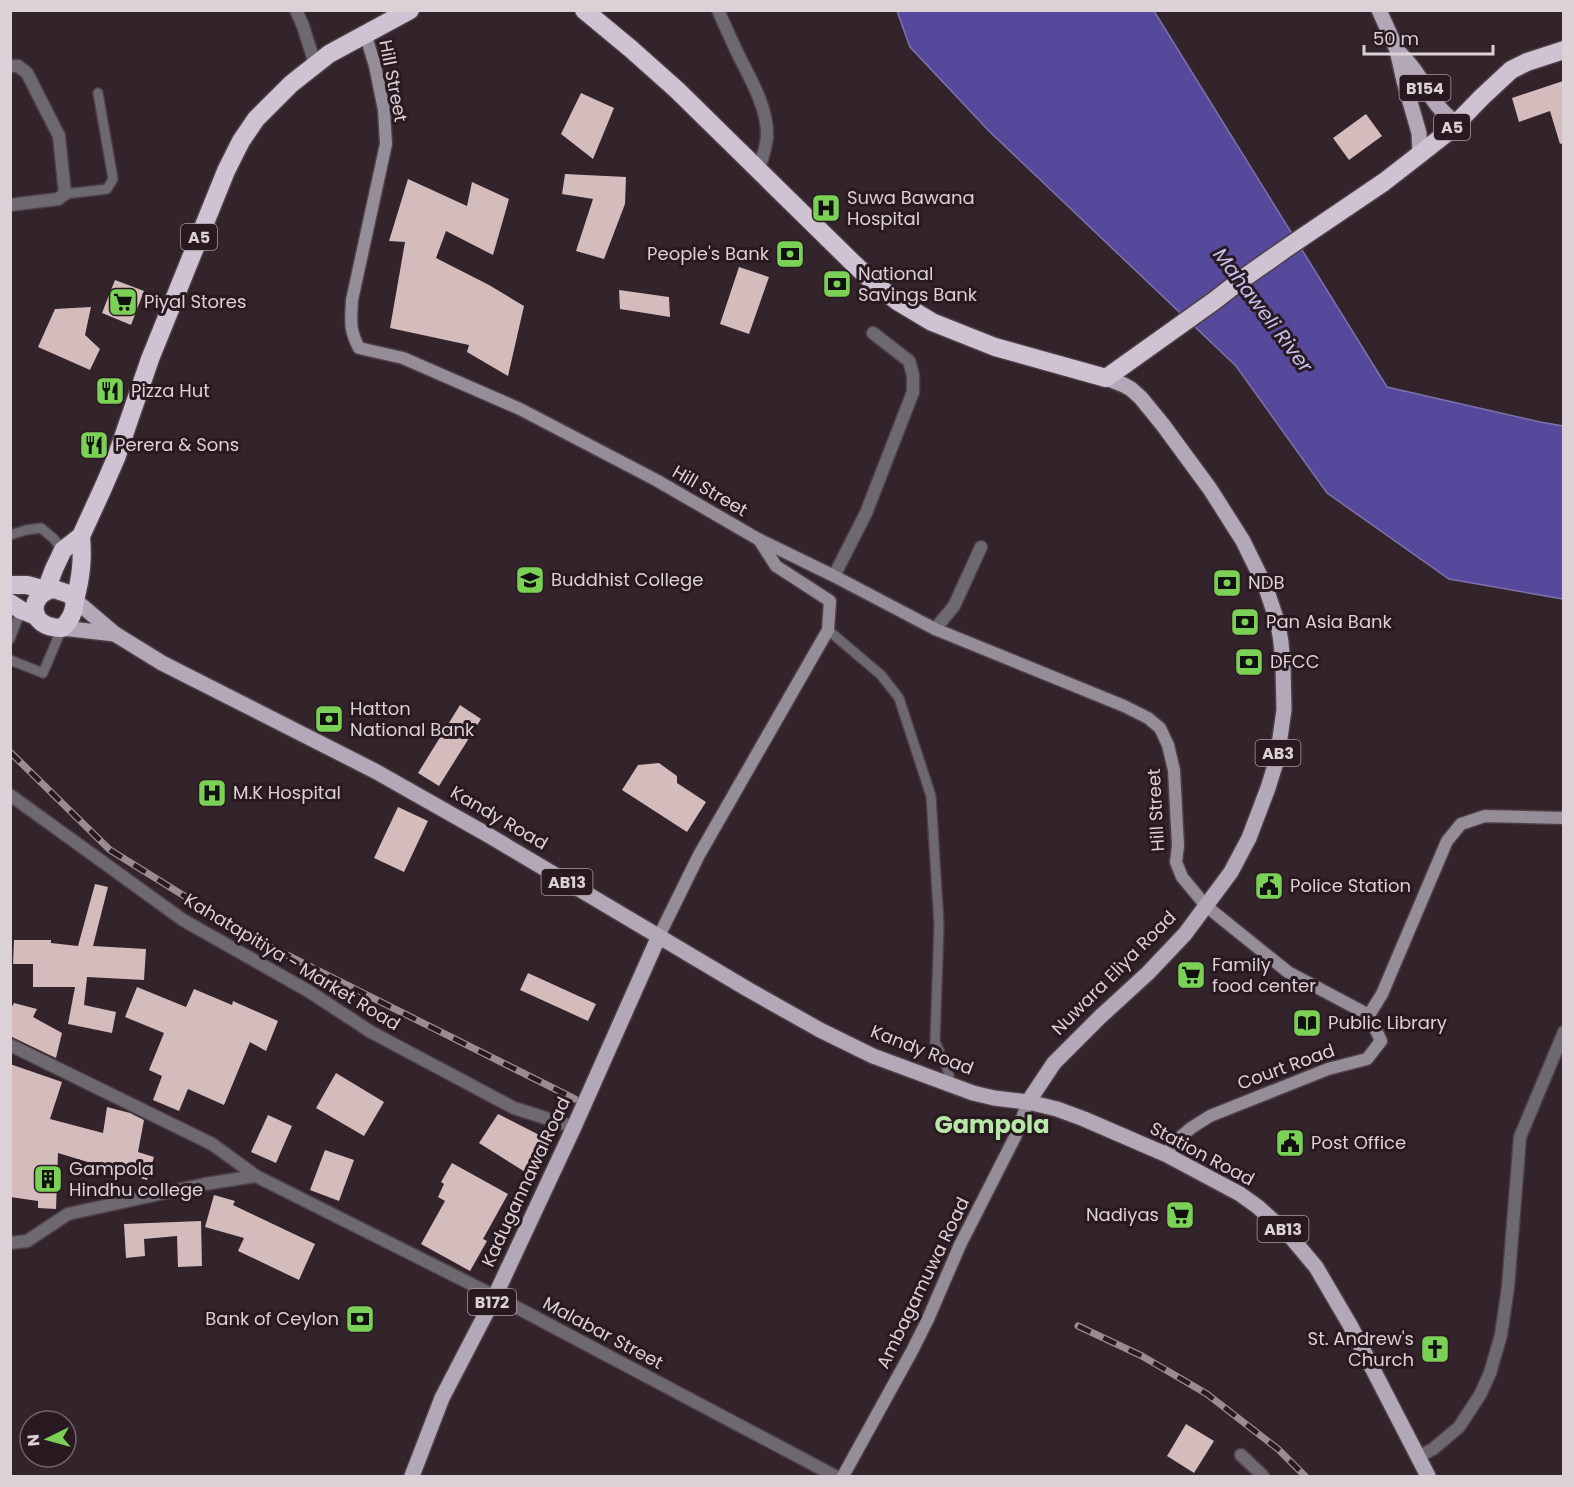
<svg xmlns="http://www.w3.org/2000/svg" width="1574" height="1487" font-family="Poppins,sans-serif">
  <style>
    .water { fill: #56499c; stroke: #7e72ad; stroke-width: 1.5 }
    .building { fill: #d4bbbc }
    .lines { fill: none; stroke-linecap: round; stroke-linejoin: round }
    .lane-casing { stroke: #4e3f46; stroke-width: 12 }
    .street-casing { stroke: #4e3f46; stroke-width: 15 }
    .secondary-casing { stroke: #4e3f46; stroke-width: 15 }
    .primary-casing { stroke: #4e3f46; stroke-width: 18 }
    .highway-casing { stroke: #4e3f46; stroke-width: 21 }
    .lane { stroke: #6e6970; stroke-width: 9 }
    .street { stroke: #6e6970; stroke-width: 12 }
    .secondary { stroke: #958d98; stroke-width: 12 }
    .primary { stroke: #b3a8b7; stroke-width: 15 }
    .highway { stroke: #cfc2d3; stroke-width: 18 }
    .rail-casing { stroke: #998c93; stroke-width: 7 }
    .rail { stroke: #291a21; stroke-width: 4.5; stroke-dasharray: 14; stroke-linecap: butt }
    .secondary-bridge-casing { stroke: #4e3f46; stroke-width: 15; stroke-linecap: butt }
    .secondary-bridge { stroke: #958d98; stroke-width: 12 }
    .labels { text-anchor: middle; stroke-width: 6; stroke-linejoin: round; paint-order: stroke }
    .shield { fill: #291a21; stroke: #a69aa0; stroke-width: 1.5 }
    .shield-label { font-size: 16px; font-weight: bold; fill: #dcd1d6 }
    .street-label { font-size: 18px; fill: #dcd1d6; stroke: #291a21 }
    .poi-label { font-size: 18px; fill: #dcd1d6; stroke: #291a21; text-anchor: start }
    .water-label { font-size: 20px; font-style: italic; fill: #c3c0ee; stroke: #291a21 }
    .district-label { font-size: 24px; font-weight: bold; fill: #b8e8a7; stroke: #291a21 }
  </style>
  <rect width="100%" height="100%" fill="#33232b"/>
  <polygon class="water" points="897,11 1154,11 1387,387 1540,422 1563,426 1563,599 1449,579 1327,493 1236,366 989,131 910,47"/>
  <g class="building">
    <polygon points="1563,81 1563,143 1560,144 1550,111 1519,122 1512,98"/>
    <polygon points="581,93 614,108 593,159 561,134"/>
    <polygon points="1366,114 1382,136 1349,160 1333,138"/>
    <polygon points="565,174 626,177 625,204 604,259 576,251 593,199 562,194"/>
    <polygon points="408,179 467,206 472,182 509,199 493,255 446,231 436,258 489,285 524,306 508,376 467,352 469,345 390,328 405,242 389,241"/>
    <polygon points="739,267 769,277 749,334 720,324"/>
    <polygon points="115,280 144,291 131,325 102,313"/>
    <polygon points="619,290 669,297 670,317 620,309"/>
    <polygon points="91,307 85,335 100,349 90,370 38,347 55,309"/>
    <polygon points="460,705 481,719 439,786 418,773"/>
    <polygon points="659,763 677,776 677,783 706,802 687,832 622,790 638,765"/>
    <polygon points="398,807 428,821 404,872 374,858"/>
    <polygon points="95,884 108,887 93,946 146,949 144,980 87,977 84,1005 116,1012 112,1033 68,1024 75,987 33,987 33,964 13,964 14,940 51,940 51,943 78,946"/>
    <polygon points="528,973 596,1004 588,1021 520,990"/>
    <polygon points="137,987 186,1007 194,989 232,1005 233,1001 278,1021 266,1051 250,1042 224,1105 188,1089 179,1111 153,1100 162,1076 149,1070 164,1033 125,1017"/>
    <polygon points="14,1003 37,1009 33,1017 62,1033 56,1058 10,1036 10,1010"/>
    <polygon points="10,1064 62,1082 50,1119 103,1133 107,1107 130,1113 144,1120 138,1152 154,1157 147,1180 58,1153 56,1209 38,1208 38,1201 10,1197"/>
    <polygon points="336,1073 384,1102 364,1136 316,1108"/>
    <polygon points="498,1114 551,1141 530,1175 479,1143"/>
    <polygon points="268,1115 292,1126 276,1163 251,1152"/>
    <polygon points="325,1150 354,1160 339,1201 310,1190"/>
    <polygon points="452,1163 508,1194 483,1239 487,1241 470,1271 421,1244 445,1201 438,1197 444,1184 441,1182"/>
    <polygon points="214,1195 235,1201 233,1205 315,1244 299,1280 238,1251 244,1238 205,1227"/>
    <polygon points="201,1221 202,1266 178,1267 177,1236 144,1239 145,1256 126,1258 124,1224"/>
    <polygon points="1186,1424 1214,1441 1194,1473 1167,1456"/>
  </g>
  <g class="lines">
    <g class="lane-casing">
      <g id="lane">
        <polyline points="65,194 107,189 113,179 98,93"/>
        <polyline points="10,535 26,530 41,528 53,538 63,550"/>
        <polyline points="828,630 881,675 899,698 931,796 939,925 935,1042 947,1068 951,1084"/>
        <polyline points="10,639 21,610"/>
        <polyline points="10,660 43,673 62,628"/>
      </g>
    </g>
    <g class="street-casing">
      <g id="street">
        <polyline points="296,10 303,26 315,64"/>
        <path d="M718 10C725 26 732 42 740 58 752 82 768 109 767 137 766 148 762 159 759 169"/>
        <polyline points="10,66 18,66 27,73 59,136 65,194 58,199 10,205"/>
        <polyline points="834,576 866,513 913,392 913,375 909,361 873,333"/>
        <polyline points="935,629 954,606 981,547"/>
        <polyline points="10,795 183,920 310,992 371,1032 514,1108 574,1127"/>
        <polyline points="10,1045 212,1144 256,1176 495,1296 835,1476"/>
        <polyline points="10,1243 27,1241 68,1214 205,1184 256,1176"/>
        <polyline points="1241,1455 1263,1476"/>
        <polyline points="1418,1457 1433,1449 1459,1427 1480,1395 1490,1373 1501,1335 1508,1287 1520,1137 1564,1032"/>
      </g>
    </g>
    <g class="secondary-casing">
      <g id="secondary">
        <path d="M365 33 375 66 384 110 386 144 352 300C351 321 349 329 359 348L403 358 520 409 656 480 758 539 834 576 935 629 1124 706 1148 718 1160 728 1168 745 1174 770 1178 846 1176 862 1182 877 1206 906 1288 972 1369 1015 1381 1041 1367 1059 1328 1069 1210 1116 1191 1128 1177 1140 1165 1154"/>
        <polyline points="659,936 699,855 828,630 830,601 776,566 760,541"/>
        <polyline points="1369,1015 1382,994 1447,841 1461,824 1485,816 1564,818"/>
        <polyline points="960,1245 1015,1137 1028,1102"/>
        <polyline points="843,1476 912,1351 928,1319"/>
      </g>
    </g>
    <g class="primary-casing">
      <g id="primary">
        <polyline points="1379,10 1397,50 1404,81 1419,133 1420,154"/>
        <path d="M1399 52C1404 58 1410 64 1415 71 1430 92 1433 106 1456 123"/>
        <polyline points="75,600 115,634 162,663 375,771 488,835 749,990 820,1030 873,1056 973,1093 994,1098 1028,1102 1057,1109 1084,1119 1165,1154 1240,1194 1258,1207 1290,1236 1316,1267 1350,1325 1428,1476"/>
        <polyline points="62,628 115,634"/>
        <polyline points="1028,1102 1054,1063 1100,1017 1148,973 1185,934 1231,872 1249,838 1268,788 1277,759 1284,710 1283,666 1281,642 1278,624 1266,588 1243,541 1210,489 1163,425 1141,398 1131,389 1124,385 1106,378"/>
        <polyline points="412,1476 442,1398 495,1296 574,1127 659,936"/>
      </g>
    </g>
    <g class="highway-casing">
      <g id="highway">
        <polyline points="584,10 631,49 677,90 849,259 875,284 897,301 932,322 995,347 1106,378 1214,301 1241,280 1288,247 1384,182 1420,154 1448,132 1482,97 1511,70 1527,62 1564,50"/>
        <polyline points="10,585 27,585 46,590 54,569 63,550 81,536 103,488 116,458 150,359 226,171 241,141 256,119 291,84 329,54 410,10"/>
        <path d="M54 589 69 594 75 600C74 612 71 620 62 628 25 628 29 592 54 589Z"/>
        <path d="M75 600C81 577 83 560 81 536"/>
        <polyline points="10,603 21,610 36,616"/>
      </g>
    </g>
    <use href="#lane" class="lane"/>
    <use href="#street" class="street"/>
    <use href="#secondary" class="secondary"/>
    <use href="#primary" class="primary"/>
    <use href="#highway" class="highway"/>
    <g class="rail-casing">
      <g id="rail">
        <polyline points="10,752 110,850 249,936 575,1099"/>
        <polyline points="1078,1326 1142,1356 1207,1394 1278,1449 1305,1476"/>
      </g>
    </g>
    <use href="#rail" class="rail"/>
    <g class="secondary-bridge-casing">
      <polyline id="secondary-bridge" points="928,1319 960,1245"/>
    </g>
    <use href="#secondary-bridge" class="secondary-bridge"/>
  </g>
  <defs>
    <g id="hospital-square" transform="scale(1.5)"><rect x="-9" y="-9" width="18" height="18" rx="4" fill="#7bd155" stroke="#291a21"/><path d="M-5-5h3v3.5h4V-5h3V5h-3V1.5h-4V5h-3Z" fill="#111"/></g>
    <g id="bank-square" transform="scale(1.5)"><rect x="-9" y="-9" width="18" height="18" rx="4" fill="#7bd155" stroke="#291a21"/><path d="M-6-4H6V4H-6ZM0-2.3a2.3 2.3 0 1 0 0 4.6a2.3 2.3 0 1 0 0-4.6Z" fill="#111"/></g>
    <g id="supermarket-square" transform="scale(1.5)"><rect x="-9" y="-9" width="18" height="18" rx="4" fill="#7bd155" stroke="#291a21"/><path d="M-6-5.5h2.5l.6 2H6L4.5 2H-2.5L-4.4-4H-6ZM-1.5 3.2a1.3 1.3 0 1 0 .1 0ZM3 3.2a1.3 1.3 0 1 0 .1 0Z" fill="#111"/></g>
    <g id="restaurant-square" transform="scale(1.5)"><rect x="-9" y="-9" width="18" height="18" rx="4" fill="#7bd155" stroke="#291a21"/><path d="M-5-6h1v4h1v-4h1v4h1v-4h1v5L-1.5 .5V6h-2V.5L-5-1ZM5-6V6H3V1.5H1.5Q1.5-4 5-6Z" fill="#111"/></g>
    <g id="school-square" transform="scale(1.5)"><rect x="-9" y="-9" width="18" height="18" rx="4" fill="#7bd155" stroke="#291a21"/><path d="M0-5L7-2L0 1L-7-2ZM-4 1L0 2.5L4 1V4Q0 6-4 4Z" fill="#111"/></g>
    <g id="civic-square" transform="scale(1.5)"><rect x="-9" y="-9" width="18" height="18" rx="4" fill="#7bd155" stroke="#291a21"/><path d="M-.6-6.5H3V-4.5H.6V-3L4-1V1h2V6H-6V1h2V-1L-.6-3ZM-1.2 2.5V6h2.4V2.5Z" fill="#111"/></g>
    <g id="library-square" transform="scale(1.5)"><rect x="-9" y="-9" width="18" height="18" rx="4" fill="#7bd155" stroke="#291a21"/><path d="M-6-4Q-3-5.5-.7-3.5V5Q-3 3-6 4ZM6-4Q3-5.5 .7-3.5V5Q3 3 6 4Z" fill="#111"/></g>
    <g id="building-square" transform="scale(1.5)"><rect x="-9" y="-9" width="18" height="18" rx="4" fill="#7bd155" stroke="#291a21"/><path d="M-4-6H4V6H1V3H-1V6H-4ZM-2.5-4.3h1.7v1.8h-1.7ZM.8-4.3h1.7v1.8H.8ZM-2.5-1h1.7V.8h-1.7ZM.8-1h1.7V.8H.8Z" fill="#111"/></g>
    <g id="church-square" transform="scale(1.5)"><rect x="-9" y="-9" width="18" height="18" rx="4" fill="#7bd155" stroke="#291a21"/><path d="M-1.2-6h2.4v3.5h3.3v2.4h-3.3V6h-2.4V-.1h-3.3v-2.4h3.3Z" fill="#111"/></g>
  </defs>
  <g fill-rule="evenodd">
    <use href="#hospital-square" x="826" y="208"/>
    <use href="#bank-square" x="790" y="254"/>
    <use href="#bank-square" x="837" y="284"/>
    <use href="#supermarket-square" x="123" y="302"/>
    <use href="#restaurant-square" x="110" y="391"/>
    <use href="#restaurant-square" x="94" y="445"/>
    <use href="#school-square" x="530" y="580"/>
    <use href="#bank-square" x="1227" y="583"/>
    <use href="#bank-square" x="1245" y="622"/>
    <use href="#bank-square" x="1249" y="662"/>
    <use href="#bank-square" x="329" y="719"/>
    <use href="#hospital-square" x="212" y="793"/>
    <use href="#civic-square" x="1269" y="886"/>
    <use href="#supermarket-square" x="1191" y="975"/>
    <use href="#library-square" x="1307" y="1023"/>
    <use href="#civic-square" x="1290" y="1143"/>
    <use href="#building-square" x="48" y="1179"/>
    <use href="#supermarket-square" x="1180" y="1215"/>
    <use href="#bank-square" x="360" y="1319"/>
    <use href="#church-square" x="1435" y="1349"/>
  </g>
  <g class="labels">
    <g class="shield">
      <rect x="1399.5" y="75" width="51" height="26" rx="4.5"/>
      <rect x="1434" y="114" width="36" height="26" rx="4.5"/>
      <rect x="181" y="224" width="36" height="26" rx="4.5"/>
      <rect x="1255.5" y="740" width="45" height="26" rx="4.5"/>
      <rect x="541.5" y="869" width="51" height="26" rx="4.5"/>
      <rect x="1257.5" y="1216" width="51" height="26" rx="4.5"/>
      <rect x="468" y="1289" width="48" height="26" rx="4.5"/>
    </g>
    <g class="shield-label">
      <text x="1425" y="94">B154</text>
      <text x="1452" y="133">A5</text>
      <text x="199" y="243">A5</text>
      <text x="1278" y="759">AB3</text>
      <text x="567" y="888">AB13</text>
      <text x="1283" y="1235">AB13</text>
      <text x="492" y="1308">B172</text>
    </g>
    <g class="street-label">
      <text transform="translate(393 81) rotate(79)" y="6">Hill Street</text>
      <text transform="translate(710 491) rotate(30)" y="6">Hill Street</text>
      <text transform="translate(1156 810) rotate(-93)" y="6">Hill Street</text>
      <text transform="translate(499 818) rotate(30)" y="6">Kandy Road</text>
      <text transform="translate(292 962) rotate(31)" y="6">Kahatapitiya - Market Road</text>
      <text transform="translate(1114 973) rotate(-45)" y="6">Nuwara Eliya Road</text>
      <text transform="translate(922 1050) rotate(21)" y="6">Kandy Road</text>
      <text transform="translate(1286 1067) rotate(-20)" y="6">Court Road</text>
      <text transform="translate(1202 1154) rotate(28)" y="6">Station Road</text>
      <text transform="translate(526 1182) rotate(-65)" y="6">Kadugannawa Road</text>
      <text transform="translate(923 1283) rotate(-64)" y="6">Ambagamuwa Road</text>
      <text transform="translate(603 1333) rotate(28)" y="6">Malabar Street</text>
    </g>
    <g class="poi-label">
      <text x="847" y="204">Suwa Bawana<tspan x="847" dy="21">Hospital</tspan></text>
      <text x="769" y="260" text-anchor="end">People's Bank</text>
      <text x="858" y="280">National<tspan x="858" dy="21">Savings Bank</tspan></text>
      <text x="144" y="308">Piyal Stores</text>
      <text x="131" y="397">Pizza Hut</text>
      <text x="115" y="451">Perera &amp; Sons</text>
      <text x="551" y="586">Buddhist College</text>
      <text x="1248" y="589">NDB</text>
      <text x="1266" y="628">Pan Asia Bank</text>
      <text x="1270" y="668">DFCC</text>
      <text x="350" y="715">Hatton<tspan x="350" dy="21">National Bank</tspan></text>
      <text x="233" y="799">M.K Hospital</text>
      <text x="1290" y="892">Police Station</text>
      <text x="1212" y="971">Family<tspan x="1212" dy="21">food center</tspan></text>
      <text x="1328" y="1029">Public Library</text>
      <text x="1311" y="1149">Post Office</text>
      <text x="69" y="1175">Gampola<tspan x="69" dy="21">Hindhu college</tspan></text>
      <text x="1159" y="1221" text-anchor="end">Nadiyas</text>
      <text x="339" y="1325" text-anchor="end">Bank of Ceylon</text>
      <text x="1414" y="1345" text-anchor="end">St. Andrew's<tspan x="1414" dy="21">Church</tspan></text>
    </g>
    <g class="water-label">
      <text transform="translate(1263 310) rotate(53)" y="7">Mahaweli River</text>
    </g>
    <g class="district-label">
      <text x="992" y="1133">Gampola</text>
    </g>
  </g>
  <rect width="1574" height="1487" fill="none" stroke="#dcd1d6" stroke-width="24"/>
  <g transform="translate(48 1439) rotate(265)"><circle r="28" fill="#291a21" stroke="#716369" stroke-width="1.5"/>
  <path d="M0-4.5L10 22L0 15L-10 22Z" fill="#7bd155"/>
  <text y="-9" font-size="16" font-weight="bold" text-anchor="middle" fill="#dcd1d6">N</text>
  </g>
  <path d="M1364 45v9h129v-9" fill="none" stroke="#dcd1d6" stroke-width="3"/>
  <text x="1373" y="45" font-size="18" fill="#dcd1d6" stroke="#291a21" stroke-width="4.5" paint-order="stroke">50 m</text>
</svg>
